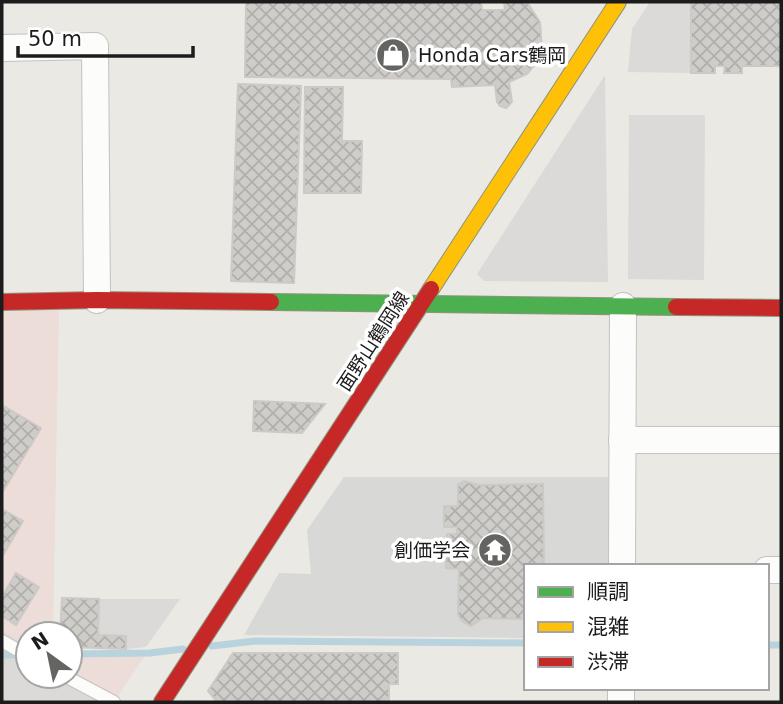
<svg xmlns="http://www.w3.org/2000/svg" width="783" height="704" font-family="'DejaVu Sans','Noto Sans JP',sans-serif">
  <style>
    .commercial { fill: #ecddd9 }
    .religious { fill: #d8d8d6 }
    .parking { fill: #dbdad8 }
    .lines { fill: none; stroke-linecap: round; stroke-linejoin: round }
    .stream { stroke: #b8d3dd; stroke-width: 7 }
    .building { fill: url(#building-cross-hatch); stroke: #cdcac5; stroke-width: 2 }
    .lane-casing { stroke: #c3c2c0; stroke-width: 14 }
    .street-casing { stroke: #c3c2c0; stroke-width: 28 }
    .fast-casing { stroke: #90937d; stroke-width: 18 }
    .slow-casing { stroke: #90937d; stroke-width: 18 }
    .jam-casing { stroke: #90937d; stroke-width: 18 }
    .lane { stroke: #fcfcfb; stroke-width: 12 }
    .street { stroke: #fcfcfb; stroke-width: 26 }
    .fast { stroke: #4caf50; stroke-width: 16 }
    .slow { stroke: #ffc107; stroke-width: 16 }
    .jam { stroke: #c62828; stroke-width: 16 }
    .labels { text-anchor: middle; stroke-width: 7; stroke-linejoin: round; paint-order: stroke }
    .poi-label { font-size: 19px; fill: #1c1c1c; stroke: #fff; text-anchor: start }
    .street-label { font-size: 19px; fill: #1c1c1c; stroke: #fff }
  </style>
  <defs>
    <pattern id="building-cross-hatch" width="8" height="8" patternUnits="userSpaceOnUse" patternTransform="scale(1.75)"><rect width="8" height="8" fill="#cecdc9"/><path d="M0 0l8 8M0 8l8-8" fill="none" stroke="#b0afac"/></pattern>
  </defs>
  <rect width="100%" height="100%" fill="#eae9e4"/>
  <polygon class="commercial" points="2,310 59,310 53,634 28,634 28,676 70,676 70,651 146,654 114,702 2,702"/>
  <polygon class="religious" points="344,477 608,477 608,566 526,566 526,638 244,635 279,573 311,574 307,530"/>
  <g class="parking">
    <polygon points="650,2 691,2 691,73 628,72 632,29"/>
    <polygon points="605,75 608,282 484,281 477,274"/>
    <polygon points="629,115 705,115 704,280 628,279"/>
    <polygon points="99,599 180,599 146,647 126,649 98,635"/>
    <polygon points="2,631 28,647 28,676 70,676 70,671 117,698 114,702 2,702"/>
  </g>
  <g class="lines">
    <g class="stream">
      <polyline points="767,645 781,645"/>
      <polyline points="212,646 255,641 526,643"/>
      <polyline points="70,654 150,653 183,649"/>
      <polyline points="2,655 20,655"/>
    </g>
  </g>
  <g class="building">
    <polygon points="246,2 481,2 482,10 505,10 504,2 527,2 540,22 542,50 540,59 527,74 509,82 512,102 506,108 500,106 497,102 495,85 452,87 451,79 245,77"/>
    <polygon points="691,2 781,2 781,66 742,66 742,73 724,73 725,66 715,66 715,73 691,73"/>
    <polygon points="238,84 301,86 294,283 231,281"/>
    <polygon points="305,87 343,87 342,141 362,141 361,193 304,193"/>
    <polygon points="254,401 325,404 302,433 253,431"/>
    <polygon points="2,405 41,428 2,493"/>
    <polygon points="464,481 478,485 543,484 544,566 526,566 526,619 483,618 471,626 463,622 458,615 459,569 446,568 447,534 457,534 457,527 444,527 444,506 458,506 458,485"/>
    <polygon points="2,509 23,521 2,557"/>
    <polygon points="16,573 39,587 16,625 2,616 2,597"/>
    <polygon points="62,598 99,599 98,635 126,636 126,649 70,647 70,634 60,634"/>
    <polygon points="233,653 398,653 398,684 389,684 389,702 217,702 208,691"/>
  </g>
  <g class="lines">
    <g class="lane-casing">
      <g id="lane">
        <polyline points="2,641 28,656"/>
        <polyline points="65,676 114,702"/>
      </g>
    </g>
    <g class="street-casing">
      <g id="street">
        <polyline points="2,48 95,46 97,300"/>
        <polyline points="622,440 781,440"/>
        <polyline points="622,566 623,306"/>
        <polyline points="767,570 781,570"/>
        <polyline points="621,702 621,688"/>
      </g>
    </g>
    <g class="fast-casing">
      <polyline id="fast" points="271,302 676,307"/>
    </g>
    <g class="slow-casing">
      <polyline id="slow" points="431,289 618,2"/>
    </g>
    <g class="jam-casing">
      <g id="jam">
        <polyline points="2,302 97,300 271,302"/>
        <polyline points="676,307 781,308"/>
        <polyline points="162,702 431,289"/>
      </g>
    </g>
    <use href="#lane" class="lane"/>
    <use href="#street" class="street"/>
    <use href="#fast" class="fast"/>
    <use href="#slow" class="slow"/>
    <use href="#jam" class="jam"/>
  </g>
  <defs>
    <g id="shop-disc" transform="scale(1.75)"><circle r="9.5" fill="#646462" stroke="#fff"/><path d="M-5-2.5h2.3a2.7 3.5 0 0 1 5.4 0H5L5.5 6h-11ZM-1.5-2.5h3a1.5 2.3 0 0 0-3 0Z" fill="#fff"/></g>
    <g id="temple-disc" transform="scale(1.75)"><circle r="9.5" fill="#646462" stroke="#fff"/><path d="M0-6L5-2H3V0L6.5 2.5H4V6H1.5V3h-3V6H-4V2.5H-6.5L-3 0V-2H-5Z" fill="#fff"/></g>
  </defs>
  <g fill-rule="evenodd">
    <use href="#shop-disc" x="393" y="55"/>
    <use href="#temple-disc" x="495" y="550"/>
  </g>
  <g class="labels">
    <g class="poi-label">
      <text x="418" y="62">Honda Cars鶴岡</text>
      <text x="470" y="557" text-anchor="end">創価学会</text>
    </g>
    <g class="street-label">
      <text transform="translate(373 341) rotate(-57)" y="7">面野山鶴岡線</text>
    </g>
  </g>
  <rect width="783" height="704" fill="none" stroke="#1c1c1c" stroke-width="7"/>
  <rect x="524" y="564" width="245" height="126" fill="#ffffff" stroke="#a4a4a4" stroke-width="2"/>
  <rect x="538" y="587" width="35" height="10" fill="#4caf50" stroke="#a4a4a4" stroke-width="2"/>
  <text x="587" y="599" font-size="21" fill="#1c1c1c">順調</text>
  <rect x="538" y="622" width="35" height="10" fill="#ffc107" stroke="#a4a4a4" stroke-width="2"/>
  <text x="587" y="634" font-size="21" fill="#1c1c1c">混雑</text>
  <rect x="538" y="657" width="35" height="10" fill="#c62828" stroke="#a4a4a4" stroke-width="2"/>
  <text x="587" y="669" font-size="21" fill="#1c1c1c">渋滞</text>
  <g transform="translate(49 655) rotate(327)"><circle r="33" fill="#ffffff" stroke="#a4a4a4" stroke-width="2"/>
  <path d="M0-5L12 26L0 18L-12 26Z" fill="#646462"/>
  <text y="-10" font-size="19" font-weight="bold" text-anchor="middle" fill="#1c1c1c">N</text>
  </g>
  <path d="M18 46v10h175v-10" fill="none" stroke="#1c1c1c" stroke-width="3.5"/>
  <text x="28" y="46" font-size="21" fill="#1c1c1c" stroke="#ffffff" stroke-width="5" paint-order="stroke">50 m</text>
</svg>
